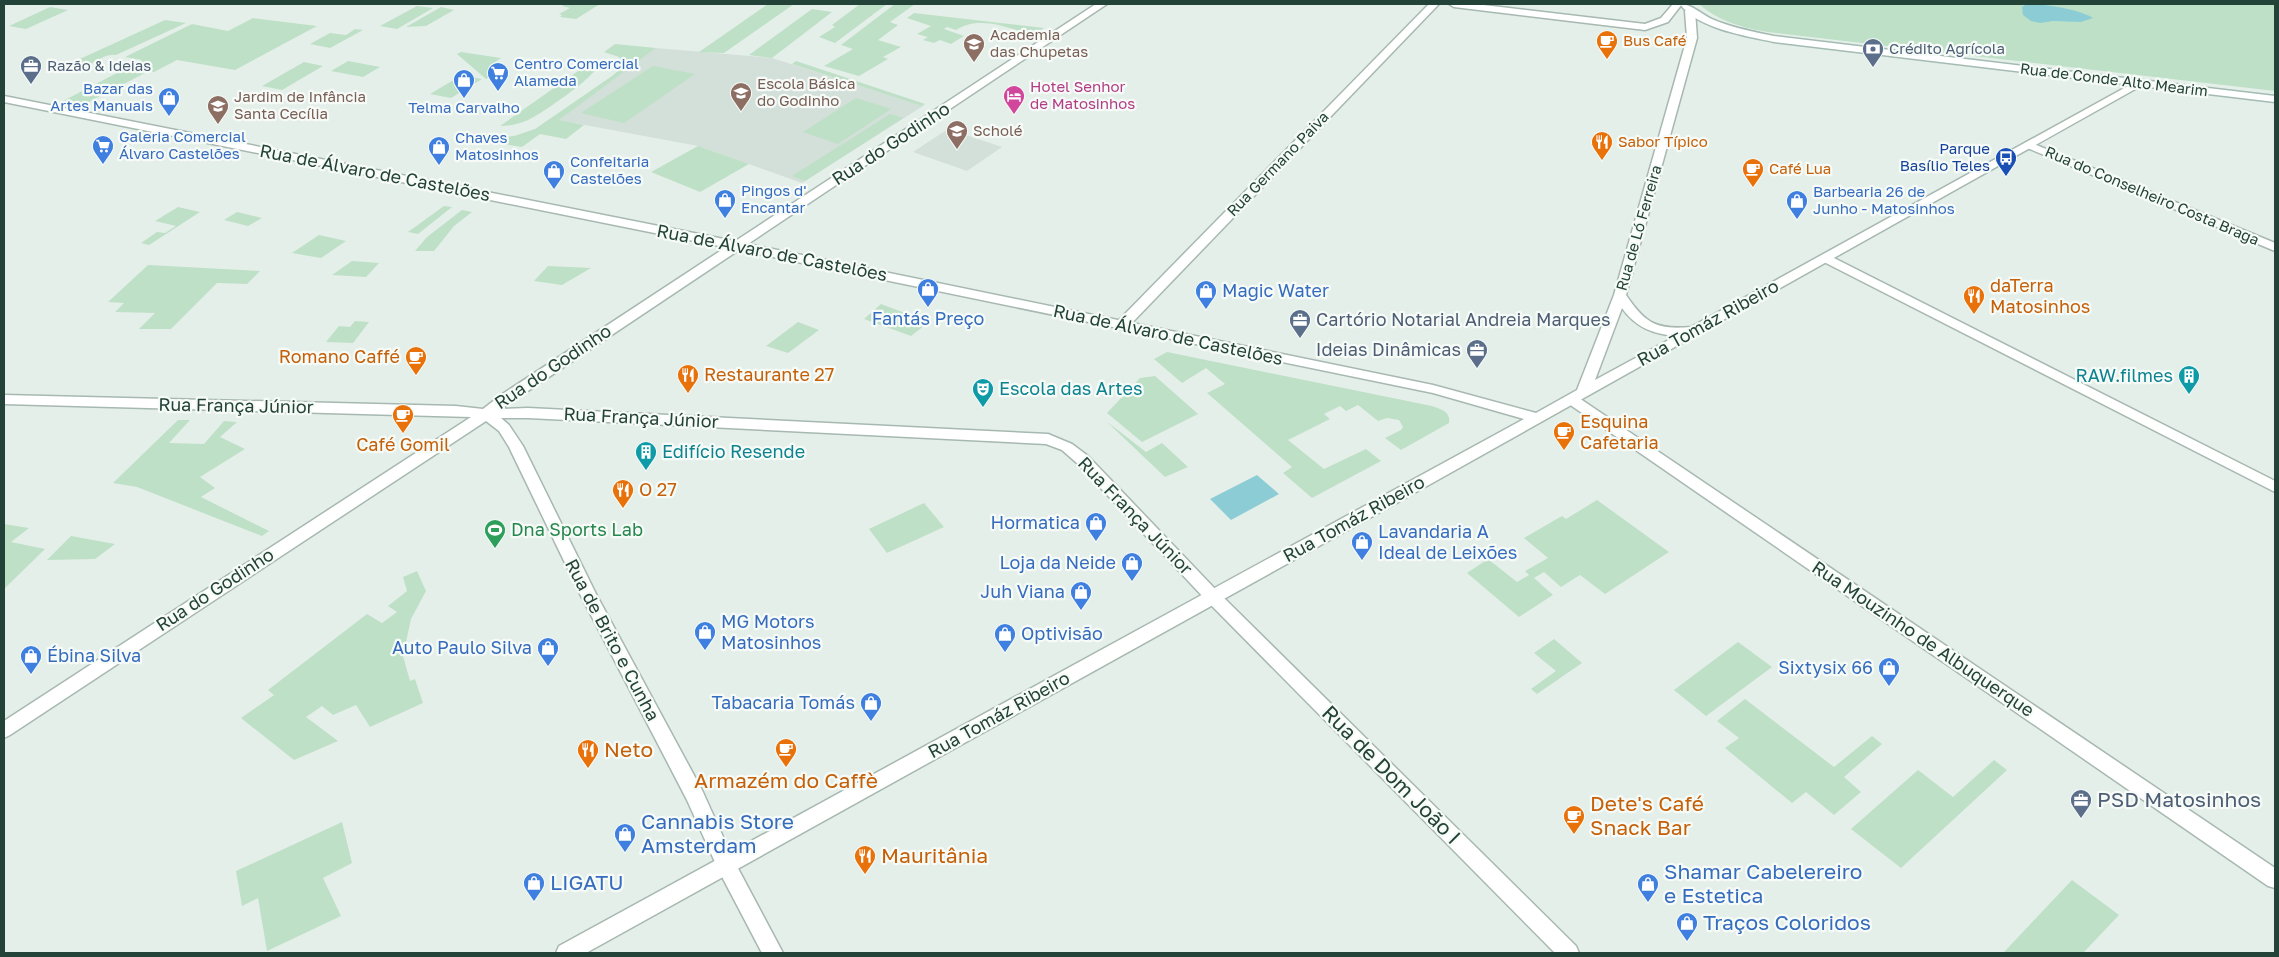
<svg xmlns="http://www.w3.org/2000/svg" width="2279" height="957" font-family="'Golos Text',sans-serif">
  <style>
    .built { fill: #d3dfd9 }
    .green { fill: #bee0c6 }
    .water { fill: #8ccdd5 }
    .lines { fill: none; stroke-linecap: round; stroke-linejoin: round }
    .minor-casing { stroke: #a7b8b1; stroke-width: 3 }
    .tertiary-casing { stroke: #a7b8b1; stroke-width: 3 }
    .secondary-casing { stroke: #a3bbb2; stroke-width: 3 }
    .minor { fill: #fff; fill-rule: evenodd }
    .tertiary { fill: #fff; fill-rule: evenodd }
    .secondary { fill: #fff; fill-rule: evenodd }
    .labels { text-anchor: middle; stroke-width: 4.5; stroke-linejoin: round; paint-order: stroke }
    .far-education-label { font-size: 15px; fill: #785e54; stroke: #f6fbf8; text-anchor: start }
    .far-food-label { font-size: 15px; fill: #c56008; stroke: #f6fbf8; text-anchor: start }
    .far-service-label { font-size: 15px; fill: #4e5e75; stroke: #f6fbf8; text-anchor: start }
    .far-shop-label { font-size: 15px; fill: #366cbe; stroke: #f6fbf8; text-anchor: start }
    .far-street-label { font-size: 15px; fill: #234238; stroke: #f6fbf8 }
    .far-hotel-label { font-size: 15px; fill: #b23c85; stroke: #f6fbf8; text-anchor: start }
    .far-transit-label { font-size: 15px; fill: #164399; stroke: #f6fbf8; text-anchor: end }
    .street-label { font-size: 18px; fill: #234238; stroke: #f6fbf8 }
    .food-label { font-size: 18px; fill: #c56008; stroke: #f6fbf8; text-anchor: start }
    .shop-label { font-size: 18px; fill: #366cbe; stroke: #f6fbf8; text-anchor: end }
    .service-label { font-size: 18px; fill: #4e5e75; stroke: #f6fbf8; text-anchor: start }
    .culture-label { font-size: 18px; fill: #0d838f; stroke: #f6fbf8; text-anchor: start }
    .leisure-label { font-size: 18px; fill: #27864d; stroke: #f6fbf8; text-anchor: start }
    .near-food-label { font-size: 21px; fill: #c56008; stroke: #f6fbf8; text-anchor: start }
    .near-street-label { font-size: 21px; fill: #234238; stroke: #f6fbf8 }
    .near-service-label { font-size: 21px; fill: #4e5e75; stroke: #f6fbf8; text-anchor: start }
    .near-shop-label { font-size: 21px; fill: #366cbe; stroke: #f6fbf8; text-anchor: start }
  </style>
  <rect width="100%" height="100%" fill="#e5efea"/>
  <g class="built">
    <polygon points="656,48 772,58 923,106 802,183 698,146 558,120"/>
    <polygon points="948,129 1002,147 967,171 913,152"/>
  </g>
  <g class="green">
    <polygon points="566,4 600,4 576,19 560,17 562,15 559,14 570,8 562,6"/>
    <polygon points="768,4 794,4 724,53 699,52"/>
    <polygon points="860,4 887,4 835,43 819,37 835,27 832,25"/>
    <polygon points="895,4 915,4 890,22 898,25 878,40 901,47 883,57 888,59 859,76 824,66 853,49 841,45"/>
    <path d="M1699 4H2275V91L1768 32C1743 28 1718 21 1699 4Z"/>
    <polygon points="417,6 433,8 397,29 380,26"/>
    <polygon points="50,7 68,10 26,29 9,26"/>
    <polygon points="441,7 454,10 426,26 406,27"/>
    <polygon points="812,9 832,12 772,58 749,55"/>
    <path d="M914 13 1044 28 1033 35C1008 28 980 15 956 30L947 27 944 29 964 36 951 44 940 40 934 43 923 40 928 37 917 34 931 26 907 18Z"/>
    <polygon points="253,18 317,26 235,70 177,60 154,72 149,71 81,106 61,102 142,60 125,57 192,24 228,31"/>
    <path d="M165 20 186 23 116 55C100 53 89 71 73 68L77 65 69 64Z"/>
    <polygon points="355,29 363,30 330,48 310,44 330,33 346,35"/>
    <polygon points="615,44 656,48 559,120 584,125 566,139 540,134 522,147 480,140 483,138 514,136 535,129 612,76 618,71 622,62 619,57 604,52"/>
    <polygon points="461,52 501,58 489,66 502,69 486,79 457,54"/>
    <polygon points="348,61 380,67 363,77 331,71"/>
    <polygon points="796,61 925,104 922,106 792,64"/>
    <polygon points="304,62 323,66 282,90 262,86"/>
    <path d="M591 62 597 67C592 79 541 114 528 120 519 124 510 126 500 126Z"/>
    <polygon points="653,66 695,74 624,123 581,113"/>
    <polygon points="462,75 482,79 451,98 430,94"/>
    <polygon points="856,98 891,109 838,144 803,132"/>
    <polygon points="890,114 903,118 805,181 792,176"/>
    <polygon points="698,146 749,164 700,192 651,172"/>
    <polygon points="444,206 452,207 418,234 408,232"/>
    <polygon points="178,207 200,212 149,245 141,243 157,232 165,233 176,226 155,221"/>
    <polygon points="462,210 472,212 454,226 434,251 415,251 427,237"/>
    <polygon points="237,212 262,218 248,226 224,220"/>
    <polygon points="319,235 346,241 321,258 292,253"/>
    <polygon points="352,261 379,263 366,277 332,275"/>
    <polygon points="148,265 260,271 247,284 217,283 171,329 139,329 155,313 115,312 124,303 108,302"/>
    <polygon points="548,266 591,268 562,285 534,281"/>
    <polygon points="881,304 929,322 911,336 864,319"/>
    <polygon points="355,321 369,322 353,343 326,342 339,326 350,327"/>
    <polygon points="798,322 819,330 788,353 766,346"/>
    <path d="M1167 352 1432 406C1441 409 1451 412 1449 423L1401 450 1385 438 1401 430 1403 427 1399 420 1387 418 1378 421 1358 405 1346 411 1340 406 1324 414 1330 419 1288 440 1324 469 1366 449 1381 461 1312 498 1283 473 1292 467 1207 393 1225 384 1206 368 1182 383 1154 359Z"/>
    <polygon points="1155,376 1198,414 1142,442 1107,413 1140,378"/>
    <polygon points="178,420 190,420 169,443 204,444 224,421 237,422 220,437 245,449 200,477 215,488 201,497 269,531 262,536 137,487 113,483"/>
    <polygon points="1106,421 1146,452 1162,443 1188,467 1165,477"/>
    <polygon points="1597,500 1669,552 1605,594 1580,575 1561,587 1544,572 1534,578 1553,595 1519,617 1467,573 1488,559 1517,582 1529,575 1525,571 1548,558 1524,538 1562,516 1566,519"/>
    <polygon points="924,503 944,527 887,553 869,529"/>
    <polygon points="4,524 29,528 11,542 45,549 4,589"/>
    <polygon points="71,536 115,544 95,559 47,560"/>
    <polygon points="417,571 426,591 411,619 403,656 410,681 415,679 423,703 370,727 356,705 333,715 322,706 306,717 338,741 294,760 241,718 274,695 268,690 367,614 382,623 397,612 388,606 407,591 403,577"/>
    <polygon points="1554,639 1582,663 1537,694 1531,689 1556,671 1534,653"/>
    <polygon points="1738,642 1772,667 1706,716 1674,690"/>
    <polygon points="1745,699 1834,767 1872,736 1882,744 1844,777 1861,792 1834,815 1806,792 1792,803 1725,748 1739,738 1717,721"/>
    <polygon points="1994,760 2007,770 1901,868 1851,829 1918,770 1953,797"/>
    <polygon points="342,822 352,863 323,878 341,916 267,951 258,898 242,906 236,871"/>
    <polygon points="2072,880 2119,915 2083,953 2003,953"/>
  </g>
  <g class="water">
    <path d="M2027 4C2041 3 2083 10 2093 18L2081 22 2053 21 2040 23 2031 21 2023 15 2022 7Z"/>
    <polygon points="1257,475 1279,494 1231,520 1210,499"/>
  </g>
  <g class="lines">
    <g class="minor-casing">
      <g id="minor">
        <polygon points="1096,4 1107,4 501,409 528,408 1048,434 1072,444 1088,456 1219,593 1576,946 1579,953 1555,953 1207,601 1078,464 1062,450 1046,444 528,418 501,418 509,425 523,446 596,594 702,790 733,859 783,953 762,953 719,871 687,800 580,594 509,447 499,431 486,421 10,735 4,738 4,721 471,417 4,404 4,395 456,406 483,409 501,395"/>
        <polygon points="1429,4 1439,4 1127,328 1117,328 1115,325 1117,322"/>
        <polygon points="1449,4 1475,4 1645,24 1661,18 1673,4 1682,4 1668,22 1645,30 1454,7"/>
        <polygon points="2029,142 2275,243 2275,251 2025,147 2025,143"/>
        <polygon points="1826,254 2275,481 2275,492 1822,261 1820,258 1822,255"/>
        <polygon points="1571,394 1576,396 2275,868 2275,888 2268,886 1566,402 1564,399"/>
      </g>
    </g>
    <g class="tertiary-casing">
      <path id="tertiary" d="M1690 8 1695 11 1697 38 1626 295C1645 323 1656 330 1691 327L2137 81H2145L2146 83 1393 505 586 953H556L559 946 1524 419 1433 393 734 249 4 102V96L734 241 1433 385 1536 413 1577 390 1614 295 1687 38 1685 11ZM1622 308C1635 327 1653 334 1676 336L1595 380Z"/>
    </g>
    <g class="secondary-casing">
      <path id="secondary" d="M1680 4C1692 4 1702 15 1714 20 1733 28 1754 32 1774 36L2275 96V102L1774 42C1746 36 1696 28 1680 4Z"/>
    </g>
    <use href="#minor" class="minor"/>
    <use href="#tertiary" class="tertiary"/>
    <use href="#secondary" class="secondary"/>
  </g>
  <defs>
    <g id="cafe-pin" transform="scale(1.125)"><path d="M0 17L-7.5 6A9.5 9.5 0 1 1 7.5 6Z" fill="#e8710a" stroke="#f6fbf8"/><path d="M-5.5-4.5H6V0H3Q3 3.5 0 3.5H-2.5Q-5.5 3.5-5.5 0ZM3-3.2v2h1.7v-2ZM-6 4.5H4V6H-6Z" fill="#fff"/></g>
    <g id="school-pin" transform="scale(1.125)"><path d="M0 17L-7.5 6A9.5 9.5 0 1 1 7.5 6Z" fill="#8d6e63" stroke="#f6fbf8"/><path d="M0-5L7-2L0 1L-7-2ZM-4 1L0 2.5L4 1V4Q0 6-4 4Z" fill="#fff"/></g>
    <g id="bank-pin" transform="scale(1.125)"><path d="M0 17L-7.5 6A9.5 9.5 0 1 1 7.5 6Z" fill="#5c6f8a" stroke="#f6fbf8"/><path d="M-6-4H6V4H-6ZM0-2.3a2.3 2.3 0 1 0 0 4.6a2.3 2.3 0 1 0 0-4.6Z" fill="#fff"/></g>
    <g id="office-pin" transform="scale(1.125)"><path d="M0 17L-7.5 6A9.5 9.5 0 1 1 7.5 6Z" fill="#5c6f8a" stroke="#f6fbf8"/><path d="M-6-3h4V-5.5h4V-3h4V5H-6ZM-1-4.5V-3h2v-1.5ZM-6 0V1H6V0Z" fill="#fff"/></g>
    <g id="supermarket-pin" transform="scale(1.125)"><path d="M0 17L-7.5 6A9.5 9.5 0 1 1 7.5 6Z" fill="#3f7fe0" stroke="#f6fbf8"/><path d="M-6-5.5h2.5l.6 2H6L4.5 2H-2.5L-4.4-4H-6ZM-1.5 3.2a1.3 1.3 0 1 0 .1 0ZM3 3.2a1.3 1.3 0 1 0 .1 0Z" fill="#fff"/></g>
    <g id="shop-pin" transform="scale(1.125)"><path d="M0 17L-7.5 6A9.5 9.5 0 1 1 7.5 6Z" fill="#3f7fe0" stroke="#f6fbf8"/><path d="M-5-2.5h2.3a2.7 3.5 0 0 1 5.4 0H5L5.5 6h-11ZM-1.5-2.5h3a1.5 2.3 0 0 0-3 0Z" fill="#fff"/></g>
    <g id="hotel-pin" transform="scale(1.125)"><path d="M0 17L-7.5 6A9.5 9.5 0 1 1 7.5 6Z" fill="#d1479c" stroke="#f6fbf8"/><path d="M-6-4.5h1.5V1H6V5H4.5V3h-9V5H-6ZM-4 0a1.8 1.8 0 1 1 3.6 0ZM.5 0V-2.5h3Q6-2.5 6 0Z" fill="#fff"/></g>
    <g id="restaurant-pin" transform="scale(1.125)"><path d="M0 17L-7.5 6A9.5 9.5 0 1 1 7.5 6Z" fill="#e8710a" stroke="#f6fbf8"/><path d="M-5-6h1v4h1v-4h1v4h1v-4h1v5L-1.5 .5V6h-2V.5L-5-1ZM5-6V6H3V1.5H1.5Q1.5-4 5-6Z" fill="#fff"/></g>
    <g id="bus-pin" transform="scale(1.125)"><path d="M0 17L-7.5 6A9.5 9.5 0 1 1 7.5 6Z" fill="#1a4fb4" stroke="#f6fbf8"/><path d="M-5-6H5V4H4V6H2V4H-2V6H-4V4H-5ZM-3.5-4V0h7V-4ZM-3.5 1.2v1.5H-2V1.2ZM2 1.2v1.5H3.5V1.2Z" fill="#fff"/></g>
    <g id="building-pin" transform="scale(1.125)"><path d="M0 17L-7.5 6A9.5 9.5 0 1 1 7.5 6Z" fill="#0f9aa8" stroke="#f6fbf8"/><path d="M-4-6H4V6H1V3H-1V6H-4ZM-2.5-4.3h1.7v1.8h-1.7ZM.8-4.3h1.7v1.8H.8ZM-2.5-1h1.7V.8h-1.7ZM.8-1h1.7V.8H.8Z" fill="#fff"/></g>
    <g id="theatre-pin" transform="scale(1.125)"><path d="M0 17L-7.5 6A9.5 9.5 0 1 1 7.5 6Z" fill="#0f9aa8" stroke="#f6fbf8"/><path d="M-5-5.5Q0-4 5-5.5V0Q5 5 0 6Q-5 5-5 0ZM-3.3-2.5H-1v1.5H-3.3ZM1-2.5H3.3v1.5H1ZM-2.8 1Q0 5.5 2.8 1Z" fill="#fff"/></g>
    <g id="stadium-pin" transform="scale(1.125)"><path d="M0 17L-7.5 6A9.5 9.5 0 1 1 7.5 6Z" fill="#2e9e5b" stroke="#f6fbf8"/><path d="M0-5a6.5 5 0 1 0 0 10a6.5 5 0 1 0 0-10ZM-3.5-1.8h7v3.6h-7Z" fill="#fff"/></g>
  </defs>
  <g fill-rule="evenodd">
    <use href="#cafe-pin" x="1607" y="41"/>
    <use href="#school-pin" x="974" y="44"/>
    <use href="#bank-pin" x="1873" y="49"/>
    <use href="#office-pin" x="31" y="66"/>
    <use href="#supermarket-pin" x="498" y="73"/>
    <use href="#shop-pin" x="464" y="80"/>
    <use href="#school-pin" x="741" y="93"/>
    <use href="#hotel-pin" x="1014" y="96"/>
    <use href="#shop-pin" x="169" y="98"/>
    <use href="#school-pin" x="218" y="106"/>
    <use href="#school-pin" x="957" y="131"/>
    <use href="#restaurant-pin" x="1602" y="142"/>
    <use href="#supermarket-pin" x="103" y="146"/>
    <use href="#shop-pin" x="439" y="147"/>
    <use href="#bus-pin" x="2006" y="158"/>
    <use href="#cafe-pin" x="1753" y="169"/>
    <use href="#shop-pin" x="554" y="171"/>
    <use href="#shop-pin" x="725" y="200"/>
    <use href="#shop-pin" x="1797" y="201"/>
    <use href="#shop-pin" x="928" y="289"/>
    <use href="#shop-pin" x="1206" y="291"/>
    <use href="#restaurant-pin" x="1974" y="296"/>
    <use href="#office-pin" x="1300" y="320"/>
    <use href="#office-pin" x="1477" y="350"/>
    <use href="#cafe-pin" x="416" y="357"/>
    <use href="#restaurant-pin" x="688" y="375"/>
    <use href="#building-pin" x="2189" y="376"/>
    <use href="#theatre-pin" x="983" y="389"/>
    <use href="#cafe-pin" x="403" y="415"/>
    <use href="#cafe-pin" x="1564" y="432"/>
    <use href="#building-pin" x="646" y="452"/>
    <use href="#restaurant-pin" x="623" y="490"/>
    <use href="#shop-pin" x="1096" y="523"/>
    <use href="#stadium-pin" x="495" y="530"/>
    <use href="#shop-pin" x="1362" y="542"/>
    <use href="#shop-pin" x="1132" y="563"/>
    <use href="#shop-pin" x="1081" y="592"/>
    <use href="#shop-pin" x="705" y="632"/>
    <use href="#shop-pin" x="1005" y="634"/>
    <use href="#shop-pin" x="548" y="648"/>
    <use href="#shop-pin" x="31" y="656"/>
    <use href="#shop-pin" x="1889" y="668"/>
    <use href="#shop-pin" x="871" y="703"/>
    <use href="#cafe-pin" x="786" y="749"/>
    <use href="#restaurant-pin" x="588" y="750"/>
    <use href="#office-pin" x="2081" y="800"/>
    <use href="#cafe-pin" x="1574" y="816"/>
    <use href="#shop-pin" x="625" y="834"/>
    <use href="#restaurant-pin" x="865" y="856"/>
    <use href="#shop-pin" x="534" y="883"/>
    <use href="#shop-pin" x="1648" y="884"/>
    <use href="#shop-pin" x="1687" y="923"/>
  </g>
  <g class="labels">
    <g class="far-education-label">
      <text x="990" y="40">Academia<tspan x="990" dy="17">das Chupetas</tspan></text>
      <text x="757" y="89">Escola Básica<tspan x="757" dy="17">do Godinho</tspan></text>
      <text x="234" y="102">Jardim de Infância<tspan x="234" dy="17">Santa Cecília</tspan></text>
      <text x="973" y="136">Scholé</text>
    </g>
    <g class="far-food-label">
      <text x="1623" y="46">Bus Café</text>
      <text x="1618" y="147">Sabor Típico</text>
      <text x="1769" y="174">Café Lua</text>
    </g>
    <g class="far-service-label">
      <text x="1889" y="54">Crédito Agrícola</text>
      <text x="47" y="71">Razão &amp; Ideias</text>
    </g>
    <g class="far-shop-label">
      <text x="514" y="69">Centro Comercial<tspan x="514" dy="17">Alameda</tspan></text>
      <text x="153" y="94" text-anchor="end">Bazar das<tspan x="153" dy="17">Artes Manuais</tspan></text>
      <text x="464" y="113" text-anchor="middle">Telma Carvalho</text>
      <text x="119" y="142">Galeria Comercial<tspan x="119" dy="17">Álvaro Castelões</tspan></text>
      <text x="455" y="143">Chaves<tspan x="455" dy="17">Matosinhos</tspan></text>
      <text x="570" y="167">Confeitaria<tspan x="570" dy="17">Castelões</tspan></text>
      <text x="741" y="196">Pingos d'<tspan x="741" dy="17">Encantar</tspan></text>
      <text x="1813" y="197">Barbearia 26 de<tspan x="1813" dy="17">Junho - Matosinhos</tspan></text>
    </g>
    <g class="far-street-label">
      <text transform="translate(2114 80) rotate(7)" y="5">Rua de Conde Alto Mearim</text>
      <text transform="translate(1278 164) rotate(-46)" y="5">Rua Germano Paiva</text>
      <text transform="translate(2152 196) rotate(23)" y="5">Rua do Conselheiro Costa Braga</text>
      <text transform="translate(1639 228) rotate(-74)" y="5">Rua de Ló Ferreira</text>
    </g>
    <g class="far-hotel-label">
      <text x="1030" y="92">Hotel Senhor<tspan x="1030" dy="17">de Matosinhos</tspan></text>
    </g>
    <g class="far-transit-label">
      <text x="1990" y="154">Parque<tspan x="1990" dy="17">Basílio Teles</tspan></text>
    </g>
    <g class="street-label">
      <text transform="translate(891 144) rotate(-33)" y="6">Rua do Godinho</text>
      <text transform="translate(375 173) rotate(11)" y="6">Rua de Álvaro de Castelões</text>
      <text transform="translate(772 253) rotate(11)" y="6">Rua de Álvaro de Castelões</text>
      <text transform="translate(1708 323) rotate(-29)" y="6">Rua Tomáz Ribeiro</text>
      <text transform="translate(1168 335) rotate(12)" y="6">Rua de Álvaro de Castelões</text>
      <text transform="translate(553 367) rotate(-34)" y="6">Rua do Godinho</text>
      <text transform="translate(236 406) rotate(1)" y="6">Rua França Júnior</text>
      <text transform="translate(641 418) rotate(3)" y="6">Rua França Júnior</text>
      <text transform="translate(1135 516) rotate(46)" y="6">Rua França Júnior</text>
      <text transform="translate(1354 519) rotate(-29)" y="6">Rua Tomáz Ribeiro</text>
      <text transform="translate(215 590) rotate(-33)" y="6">Rua do Godinho</text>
      <text transform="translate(1923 639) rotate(34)" y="6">Rua Mouzinho de Albuquerque</text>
      <text transform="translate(612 640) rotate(62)" y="6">Rua de Brito e Cunha</text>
      <text transform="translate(999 715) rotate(-29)" y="6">Rua Tomáz Ribeiro</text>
    </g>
    <g class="food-label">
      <text x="1990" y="292">daTerra<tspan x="1990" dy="21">Matosinhos</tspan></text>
      <text x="400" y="363" text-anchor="end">Romano Caffé</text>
      <text x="704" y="381">Restaurante 27</text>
      <text x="1580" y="428">Esquina<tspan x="1580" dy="21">Cafetaria</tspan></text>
      <text x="403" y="451" text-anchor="middle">Café Gomil</text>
      <text x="639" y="496">O 27</text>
    </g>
    <g class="shop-label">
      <text x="1222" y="297" text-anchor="start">Magic Water</text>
      <text x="928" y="325" text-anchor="middle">Fantás Preço</text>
      <text x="1080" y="529">Hormatica</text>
      <text x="1378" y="538" text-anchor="start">Lavandaria A<tspan x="1378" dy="21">Ideal de Leixões</tspan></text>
      <text x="1116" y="569">Loja da Neide</text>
      <text x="1065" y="598">Juh Viana</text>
      <text x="721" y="628" text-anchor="start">MG Motors<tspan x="721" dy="21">Matosinhos</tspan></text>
      <text x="1021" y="640" text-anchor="start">Optivisão</text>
      <text x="532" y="654">Auto Paulo Silva</text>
      <text x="47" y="662" text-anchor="start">Ébina Silva</text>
      <text x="1873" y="674">Sixtysix 66</text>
      <text x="855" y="709">Tabacaria Tomás</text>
    </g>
    <g class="service-label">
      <text x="1316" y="326">Cartório Notarial Andreia Marques</text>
      <text x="1461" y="356" text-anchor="end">Ideias Dinâmicas</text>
    </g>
    <g class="culture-label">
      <text x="2173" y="382" text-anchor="end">RAW.filmes</text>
      <text x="999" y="395">Escola das Artes</text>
      <text x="662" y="458">Edifício Resende</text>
    </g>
    <g class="leisure-label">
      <text x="511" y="536">Dna Sports Lab</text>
    </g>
    <g class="near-food-label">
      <text x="604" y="757">Neto</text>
      <text x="786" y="788" text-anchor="middle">Armazém do Caffè</text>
      <text x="1590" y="811">Dete's Café<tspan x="1590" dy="24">Snack Bar</tspan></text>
      <text x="881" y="863">Mauritânia</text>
    </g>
    <g class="near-street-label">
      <text transform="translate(1391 775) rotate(45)" y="7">Rua de Dom João I</text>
    </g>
    <g class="near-service-label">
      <text x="2097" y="807">PSD Matosinhos</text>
    </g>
    <g class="near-shop-label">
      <text x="641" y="829">Cannabis Store<tspan x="641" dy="24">Amsterdam</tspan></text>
      <text x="1664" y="879">Shamar Cabelereiro<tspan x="1664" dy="24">e Estetica</tspan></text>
      <text x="550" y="890">LIGATU</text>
      <text x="1703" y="930">Traços Coloridos</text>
    </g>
  </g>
  <rect width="2279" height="957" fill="none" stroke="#234238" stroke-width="10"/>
</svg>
